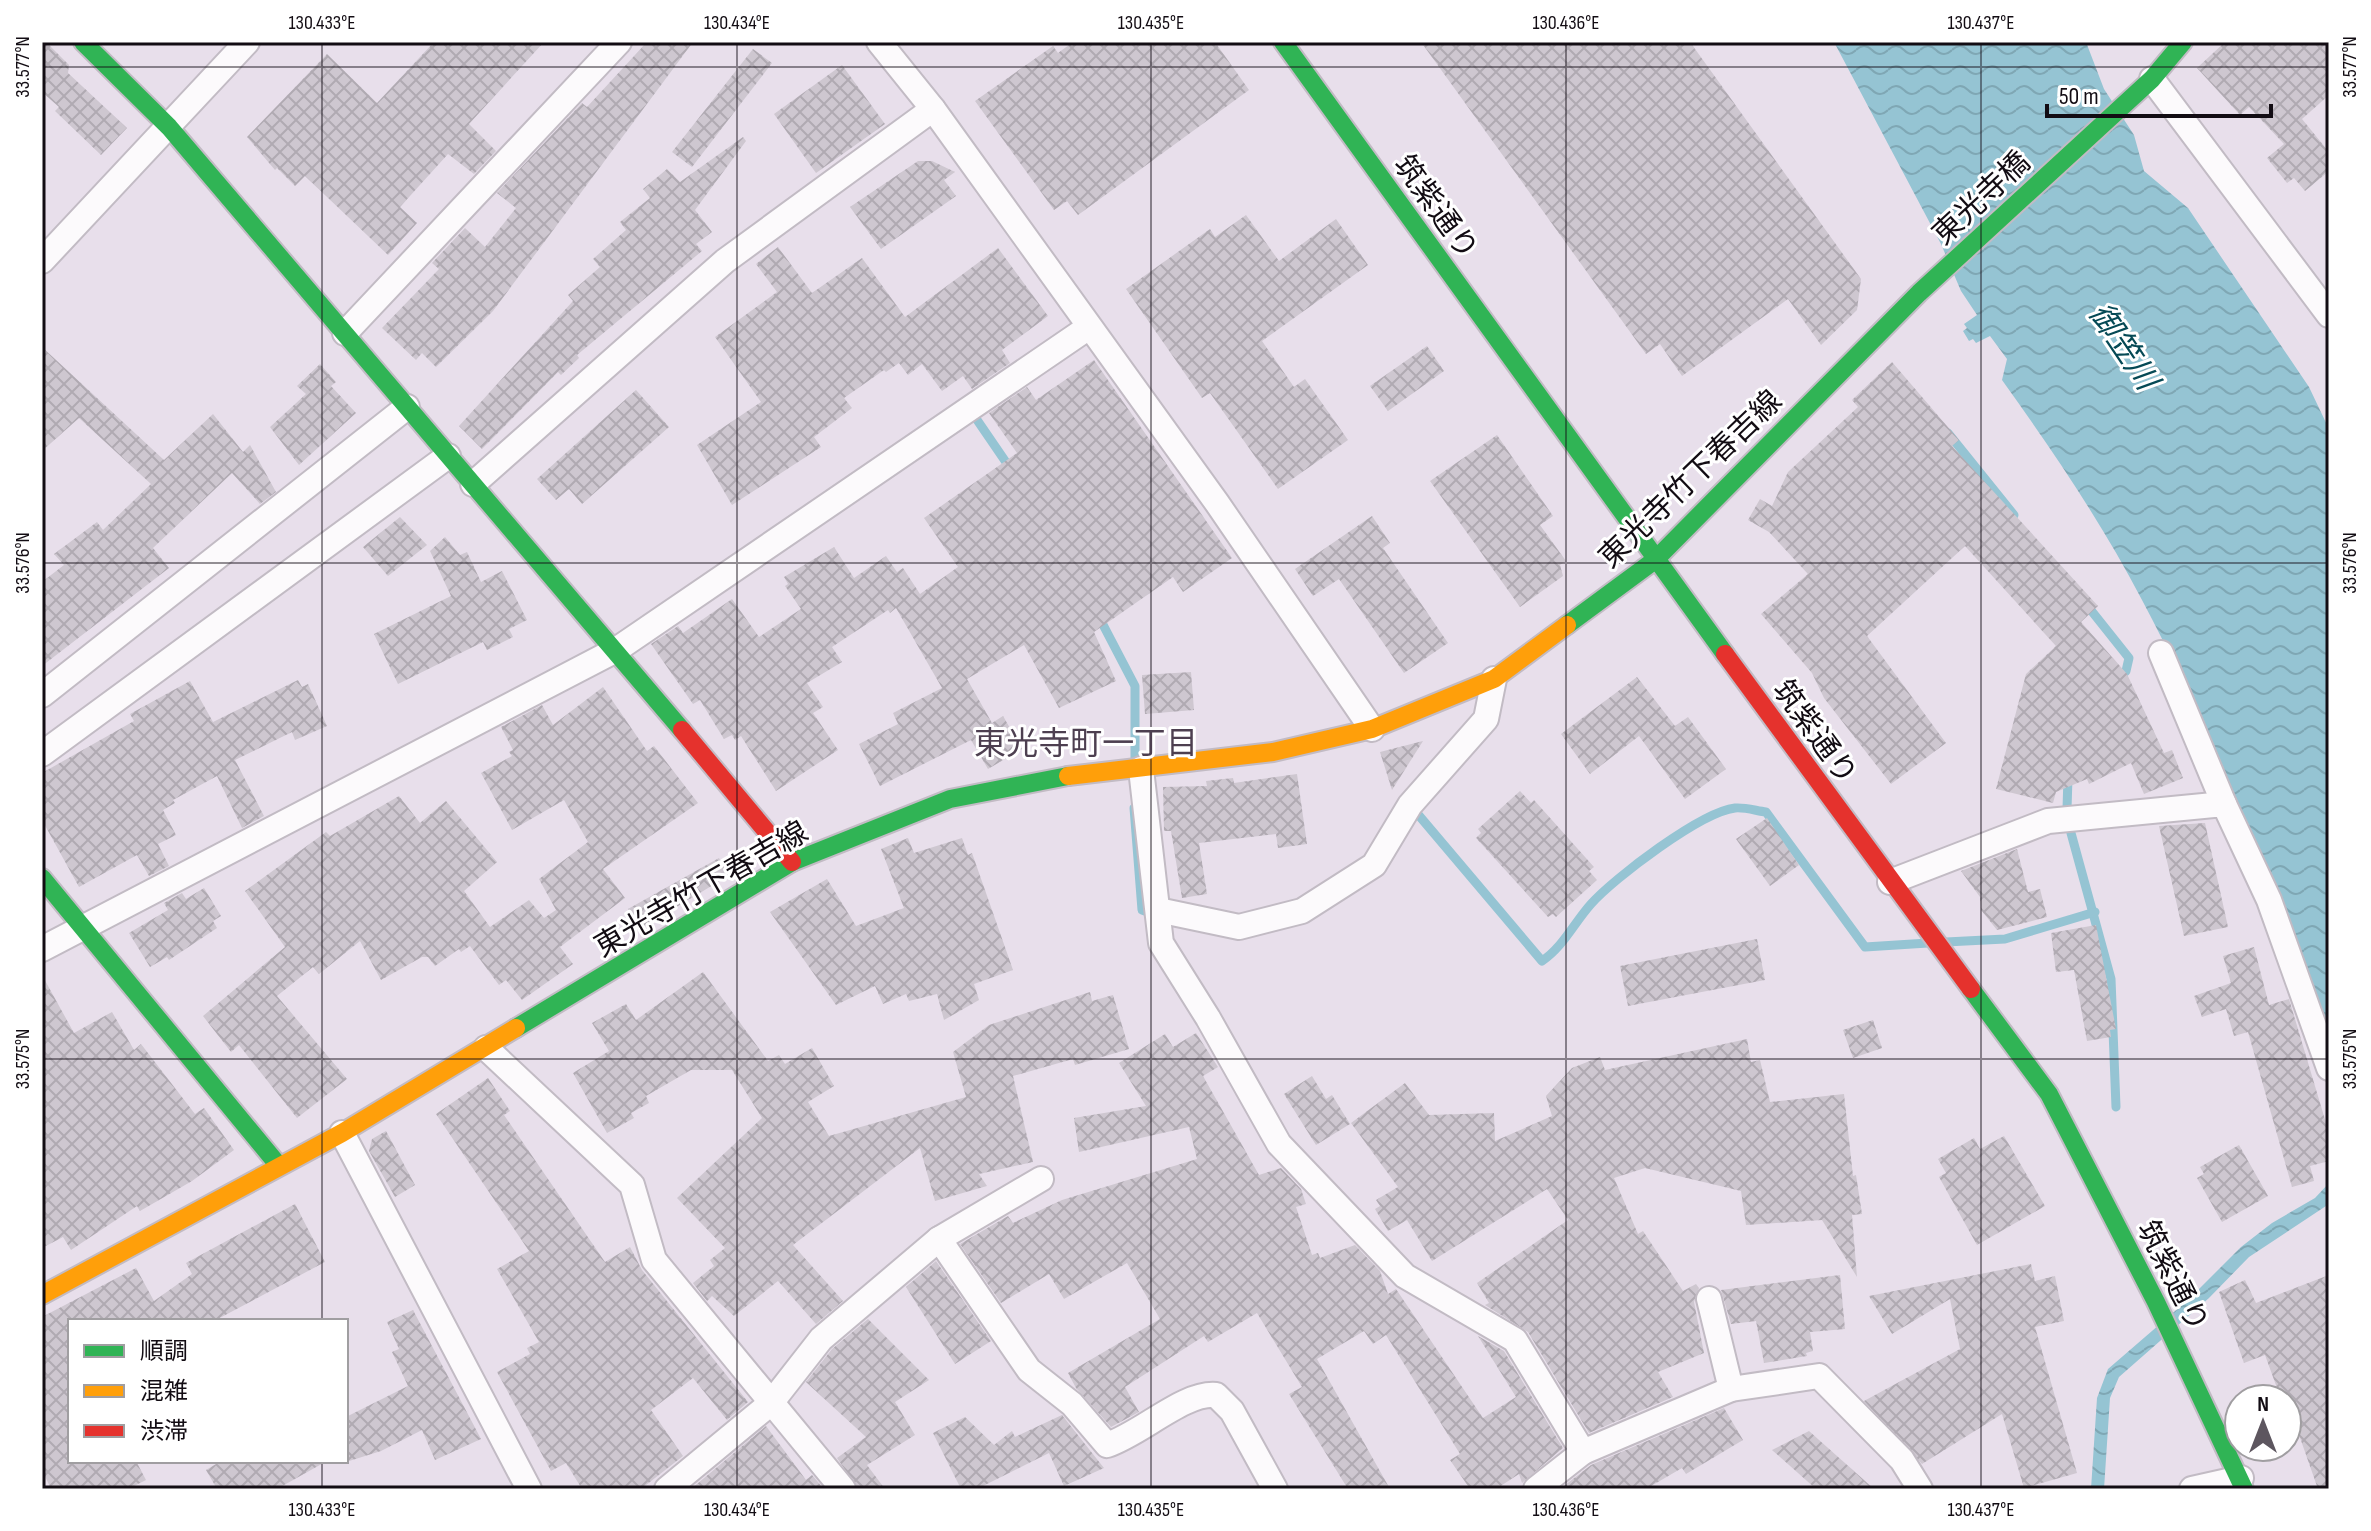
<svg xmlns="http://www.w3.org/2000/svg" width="2371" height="1531" font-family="'Sofia Sans Condensed','Noto Sans JP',sans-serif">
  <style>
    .water { fill: url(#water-waves) }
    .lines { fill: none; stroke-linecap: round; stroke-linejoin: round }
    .stream { stroke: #95c4d3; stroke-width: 9 }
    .building { fill: url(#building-cross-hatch) }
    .street-casing { stroke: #c2bbc4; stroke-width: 28 }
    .fast-casing { stroke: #c2bbc4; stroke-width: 22 }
    .slow-casing { stroke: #c2bbc4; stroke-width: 22 }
    .jam-casing { stroke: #c2bbc4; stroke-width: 22 }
    .street { stroke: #fcfafc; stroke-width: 24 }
    .fast { stroke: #30b455; stroke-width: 18 }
    .slow { stroke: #ff9f0a; stroke-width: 18 }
    .jam { stroke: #e5322d; stroke-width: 18 }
    .ticks { fill: none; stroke: #120c13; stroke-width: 2; stroke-opacity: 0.45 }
    .labels { text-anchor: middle; stroke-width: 6; stroke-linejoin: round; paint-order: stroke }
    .street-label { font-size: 30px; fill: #120c13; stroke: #fff }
    .water-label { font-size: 32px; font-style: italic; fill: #054955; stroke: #fff }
    .neighbourhood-label { font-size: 32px; fill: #4d3f50; stroke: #fff }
    .neatline { fill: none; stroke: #120c13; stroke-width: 3 }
    .ticks-label { font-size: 20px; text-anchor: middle; fill: #120c13 }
  </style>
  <defs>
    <pattern id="water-waves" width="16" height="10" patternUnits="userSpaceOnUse" patternTransform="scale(2)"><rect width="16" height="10" fill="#95c4d3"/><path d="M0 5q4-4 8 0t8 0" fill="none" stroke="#7fa7b4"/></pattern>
    <pattern id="building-cross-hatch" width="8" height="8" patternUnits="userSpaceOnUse" patternTransform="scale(2)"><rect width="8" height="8" fill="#cec7d0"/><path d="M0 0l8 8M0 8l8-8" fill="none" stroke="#b0aab2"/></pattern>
  </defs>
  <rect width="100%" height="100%" fill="#e8dfeb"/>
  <g class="water">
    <path d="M1834 42H2086L2104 89 2134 135 2144 171 2188 208 2309 387 2329 429V1030C2271 886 2215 738 2142 600 2102 523 2052 450 2002 380L2007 359 1990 336 1976 343 1973 339 1969 341 1963 331 1967 328 1964 324 1977 315 1961 291 1941 244Z"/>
    <polygon points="2329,1183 2329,1204 2249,1257 2209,1298 2119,1377 2110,1398 2104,1489 2091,1489 2097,1398 2108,1369 2189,1299 2241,1247 2272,1223 2315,1198"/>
  </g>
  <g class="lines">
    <g class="stream">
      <polyline points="973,414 1012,471"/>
      <polyline points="1948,433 2014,515"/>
      <polyline points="2086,604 2129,658 2126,671 2118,679"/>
      <polyline points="1099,617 1135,686 1135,761"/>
      <polyline points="2068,777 2067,809 2071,833 2111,979 2116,1107"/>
      <polyline points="1134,808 1142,910 1156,915"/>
      <path d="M1410 816 1416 812 1542 961C1563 947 1574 923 1591 904 1614 878 1701 812 1735 808 1745 807 1757 811 1766 812L1865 947 1928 943"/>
      <polyline points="1946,942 2005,939 2095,912"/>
    </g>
  </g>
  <g class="building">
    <polygon points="42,42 46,42 69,65 68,73 127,128 101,155 55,111 59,107 42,92"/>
    <polygon points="434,42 544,42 469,124 496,151 474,174 448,154 400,207 417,223 388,255 305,176 295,186 277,168 275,170 247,137 327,54 377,103"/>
    <polygon points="647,42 693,42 493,311 436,367 422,353 416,360 382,328 439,269 432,263 465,228 485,247 516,208 497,193 582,103 587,107"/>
    <polygon points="1073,42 1215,42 1249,90 1078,215 1067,201 1054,210 975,101 1053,46 1058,53"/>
    <polygon points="1421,42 1690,42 1861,279 1857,310 1821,345 1788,299 1682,376 1660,344 1646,354"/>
    <polygon points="2225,42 2329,42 2329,95 2302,119 2329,152 2329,171 2305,191 2294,178 2287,183 2267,158 2284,144 2249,107 2240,115 2197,68"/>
    <polygon points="753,49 772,63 692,167 672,152"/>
    <polygon points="842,65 885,124 816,173 774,114"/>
    <polygon points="743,137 746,141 695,210 712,232 696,244 702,251 577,355 579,358 561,375 558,372 482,449 459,426 573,301 568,295 600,267 593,259 626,230 620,222 650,198 643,189 667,169 680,182"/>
    <polygon points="918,161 932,161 955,172 944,180 956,196 881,249 850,207"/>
    <polygon points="1246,215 1279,261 1336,219 1368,265 1262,341 1294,387 1305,379 1348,440 1278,489 1210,393 1202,398 1126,289 1210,229 1215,237"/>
    <polygon points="778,247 812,293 862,258 905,317 998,248 1048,316 1002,350 1010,363 972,389 963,376 942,391 922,364 908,375 899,363 886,372 884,370 844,398 852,408 814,437 821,447 732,505 697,445 761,402 715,337 777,292 756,264"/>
    <polygon points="1427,346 1444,371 1388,411 1370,386"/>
    <polygon points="42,347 164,460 213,414 243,452 250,445 276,492 260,504 232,473 153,548 169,568 42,666 42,582 64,565 54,554 97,522 103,530 151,484 79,418 42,451"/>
    <polygon points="1094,360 1232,558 1183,592 1173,577 1094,632 1116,681 1059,708 1024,645 967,679 992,723 1003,716 1022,749 988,769 971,740 880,786 859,744 898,724 893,713 942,688 896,608 890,613 888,610 832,647 842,662 807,683 823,707 813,713 838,750 776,791 741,736 735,740 732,735 724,739 700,700 693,704 651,644 678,626 683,633 732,599 759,637 801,609 785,586 788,584 784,577 834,547 854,578 886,556 897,572 903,568 920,594 958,567 924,518 1017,453 989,413 1027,387 1036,400"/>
    <polygon points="1892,362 1959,440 1952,446 2098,606 2081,622 2127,674 2164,753 2172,750 2183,778 2144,794 2131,763 2089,784 2087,779 2056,792 2053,803 1996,789 2026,674 2056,646 1965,546 1867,636 1946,743 1891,784 1824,698 1812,673 1761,614 1808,574 1769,532 1748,520 1760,499 1772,506 1788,472 1858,407 1852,400"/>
    <polygon points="320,364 336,382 331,386 356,413 299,465 270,427 306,394 297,386"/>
    <polygon points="636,390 669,427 582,504 569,489 556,500 537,479"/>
    <polygon points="1497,435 1553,516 1540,525 1566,561 1560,565 1563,576 1520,607 1430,481"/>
    <polygon points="1372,516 1390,543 1383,548 1448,643 1404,673 1339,579 1313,596 1295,569"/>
    <polygon points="400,517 427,545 388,576 363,547"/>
    <polygon points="445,537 460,555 467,552 481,582 502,571 527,620 509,629 513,637 487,650 483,642 398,684 374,634 451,596 430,551"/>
    <polygon points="1191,672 1194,710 1145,714 1142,675"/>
    <polygon points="1637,677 1675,726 1688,717 1726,769 1685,799 1639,736 1590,774 1561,734"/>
    <polygon points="298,680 302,687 308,684 327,726 295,740 292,732 235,760 264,816 242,828 217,776 173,800 175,803 163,810 176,835 158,844 169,866 149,876 137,855 79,887 42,820 42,773 134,721 130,714 190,681 213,722"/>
    <polygon points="603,687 647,751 654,746 698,803 603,869 625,898 560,947 573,964 522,1000 506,980 499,985 470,946 461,952 459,949 435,966 428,957 422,957 381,980 360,941 319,974 313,967 277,996 347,1079 297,1118 239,1045 231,1052 203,1016 285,947 245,891 326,832 330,836 399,796 420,823 446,801 497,862 464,891 490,927 529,900 544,918 556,910 539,879 588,842 564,800 512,830 481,773 512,756 509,752 513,750 501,727 542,705 553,725"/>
    <polygon points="1423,741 1392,790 1380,752"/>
    <polygon points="1297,774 1307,844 1278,848 1276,834 1199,843 1207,894 1182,898 1171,831 1164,831 1163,787 1207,786 1206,781 1233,778 1234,783"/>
    <polygon points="1520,791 1531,803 1534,800 1594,867 1589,871 1597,880 1556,917 1553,914 1548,917 1476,838 1481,833 1478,829"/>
    <polygon points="1767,818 1799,865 1770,886 1736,839"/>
    <polygon points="2205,823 2228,927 2184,936 2159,826"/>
    <polygon points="908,838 914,853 962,838 968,855 972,853 1013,970 974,984 979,1000 944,1020 937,994 909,1001 906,994 883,1004 875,986 836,1005 770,912 827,879 856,926 904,908 881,849"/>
    <polygon points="2017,849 2028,892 2040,889 2047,917 1997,930 1981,910 1980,897 1961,871"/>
    <polygon points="719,858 728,876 640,929 628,909"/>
    <polygon points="204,888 221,916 213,921 217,928 169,960 167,957 150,967 129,933 168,910 164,903 182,893 186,899"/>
    <polygon points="2096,925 2116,1029 2110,1030 2111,1037 2087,1041 2074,970 2056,972 2051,933"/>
    <polygon points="1757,939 1765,980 1628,1006 1620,966"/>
    <polygon points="2254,947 2269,1005 2289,999 2329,1133 2329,1161 2310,1166 2314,1181 2292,1187 2248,1032 2234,1036 2226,1009 2202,1017 2194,996 2231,983 2223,956"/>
    <polygon points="703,972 768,1061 779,1055 785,1064 812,1048 834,1086 808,1102 829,1136 966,1097 953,1052 989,1025 1090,992 1092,1001 1113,995 1129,1049 1075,1065 1073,1059 1013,1076 1033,1162 979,1174 987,1186 935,1201 920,1148 793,1245 843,1301 816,1324 778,1281 734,1316 712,1296 707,1301 693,1283 714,1266 710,1260 725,1248 677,1198 762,1118 732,1070 691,1070 646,1096 649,1103 631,1113 634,1118 607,1133 573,1073 609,1051 592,1023 626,1004 636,1020"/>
    <polygon points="42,975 74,1033 112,1012 134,1050 141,1044 195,1114 204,1108 234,1150 192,1181 140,1211 137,1206 71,1250 63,1237 42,1248"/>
    <polygon points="1873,1020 1882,1048 1853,1058 1843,1030"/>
    <polygon points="1196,1033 1218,1067 1203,1076 1259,1175 1281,1168 1301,1189 1306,1204 1296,1207 1312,1255 1318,1253 1320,1258 1355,1245 1380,1271 1388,1294 1396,1289 1483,1418 1516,1397 1478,1336 1504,1351 1563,1448 1522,1483 1519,1474 1496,1489 1470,1489 1450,1460 1460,1454 1386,1335 1373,1344 1364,1331 1317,1359 1390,1489 1348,1489 1289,1394 1302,1387 1257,1313 1208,1342 1204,1336 1125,1387 1139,1412 1111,1427 1076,1388 1068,1373 1160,1319 1127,1263 1064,1299 1049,1274 1001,1303 960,1244 1008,1216 1013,1223 1062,1200 1197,1159 1189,1127 1079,1152 1074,1118 1146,1106 1119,1063 1165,1034 1173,1047"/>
    <polygon points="1747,1039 1751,1062 1760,1060 1770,1102 1844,1094 1853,1176 1856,1175 1862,1214 1852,1215 1857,1277 1822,1220 1746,1225 1741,1191 1645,1168 1614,1178 1638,1234 1643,1231 1683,1291 1696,1284 1699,1288 1694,1302 1704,1353 1658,1372 1673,1397 1589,1433 1528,1332 1485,1305 1489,1303 1477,1283 1568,1220 1547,1189 1432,1261 1407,1220 1388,1231 1375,1209 1380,1206 1376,1200 1398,1187 1351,1123 1405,1083 1429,1115 1494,1113 1495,1141 1552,1116 1546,1096 1572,1068 1600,1057 1605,1070"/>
    <polygon points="1312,1076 1326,1099 1332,1095 1350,1124 1316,1145 1284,1094"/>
    <polygon points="488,1078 510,1111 504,1115 605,1262 630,1247 642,1270 748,1402 727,1420 693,1378 651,1410 683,1456 641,1489 582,1489 566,1463 551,1471 497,1372 530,1354 527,1348 539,1342 497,1269 529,1251 436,1114"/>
    <polygon points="386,1131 415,1185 395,1197 369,1151 372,1139"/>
    <polygon points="2004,1136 2045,1206 1977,1245 1939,1177 1946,1173 1938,1159 1974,1138 1980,1149"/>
    <polygon points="2239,1145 2268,1196 2222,1222 2197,1178 2204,1174 2200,1167"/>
    <polygon points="295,1204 325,1262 214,1321 70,1321 70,1461 136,1461 146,1480 128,1489 51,1489 42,1470 42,1317 136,1268 154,1301 192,1274 186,1263"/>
    <polygon points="936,1261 991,1341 955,1364 906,1287"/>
    <polygon points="2031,1264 2035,1281 2055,1276 2064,1321 2035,1327 2077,1473 2024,1488 2002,1414 1922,1464 1864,1401 1960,1349 1950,1299 1892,1334 1869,1296"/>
    <polygon points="1840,1275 1845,1329 1810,1332 1813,1351 1806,1353 1807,1356 1764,1363 1756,1321 1731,1324 1721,1290"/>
    <polygon points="2329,1275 2329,1489 2318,1489 2298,1432 2294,1434 2287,1415 2287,1399 2281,1399 2265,1355 2244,1363 2219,1292 2245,1280 2256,1303"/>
    <polygon points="413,1310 481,1439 435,1460 422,1430 381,1451 346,1462 346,1417 408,1386 392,1352 399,1349 387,1322"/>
    <polygon points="868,1319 929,1380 895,1402 915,1435 867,1465 885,1489 858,1489 837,1458 866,1437 806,1382 832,1349"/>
    <polygon points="1724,1408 1743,1440 1686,1474 1682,1468 1646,1489 1560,1489 1591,1465"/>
    <polygon points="1062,1415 1104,1468 1064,1486 1049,1453 977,1489 961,1489 933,1433 965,1417 994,1445 1012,1431 1015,1437"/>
    <polygon points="766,1426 806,1480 812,1475 824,1489 691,1489"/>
    <polygon points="1809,1431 1874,1489 1816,1489 1772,1450"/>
    <polygon points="221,1461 327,1461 277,1489 217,1489 206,1470"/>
  </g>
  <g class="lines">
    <g class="street-casing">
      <g id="street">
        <polyline points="879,42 933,109 1217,503 1372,729"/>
        <polyline points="2152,79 2329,315"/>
        <polyline points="42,261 247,42"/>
        <polyline points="345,333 619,42"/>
        <polyline points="473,484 725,261 933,109"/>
        <polyline points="2161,653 2224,804"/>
        <polyline points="42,695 407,407"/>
        <polyline points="42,754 448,456"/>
        <polyline points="1141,769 1161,943 1208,1018 1279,1144 1405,1276 1515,1340 1583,1452 1731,1389"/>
        <polyline points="1890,882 2048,821 2224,804 2269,900 2329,1068"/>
        <polyline points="1158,910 1239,927 1302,911 1374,865 1410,805 1486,719 1494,679"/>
        <polyline points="42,949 616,650 1089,327"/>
        <polyline points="486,1048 632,1185 654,1260 843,1489"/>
        <polyline points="342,1133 529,1489"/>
        <path d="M939 1239 1029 1370 1072 1404 1107 1445C1141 1434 1184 1392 1216 1395L1232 1411 1275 1489"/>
        <polyline points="1709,1299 1731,1389 1819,1376 1902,1460 1920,1489"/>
        <polyline points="667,1489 771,1403 821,1339 939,1239 1041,1179"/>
        <polyline points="1536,1489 1583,1452"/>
        <polyline points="2192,1489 2241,1478"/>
      </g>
    </g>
    <g class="fast-casing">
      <g id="fast">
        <polyline points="83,42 169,127 682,730"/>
        <polyline points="1283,42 1725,654"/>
        <polyline points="1567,625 1655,560 1919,293 2152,79 2183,42"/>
        <polyline points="42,878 279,1166"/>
        <polyline points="1971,989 2049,1094 2156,1302 2244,1489"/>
        <polyline points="516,1028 792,862 950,799 1068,776"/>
      </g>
    </g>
    <g class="slow-casing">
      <g id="slow">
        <polyline points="1068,776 1273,752 1372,729 1494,679 1567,625"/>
        <polyline points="42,1295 342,1133 516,1028"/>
      </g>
    </g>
    <g class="jam-casing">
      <g id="jam">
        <polyline points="1725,654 1971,989"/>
        <polyline points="682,730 792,862"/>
      </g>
    </g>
    <use href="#street" class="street"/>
    <use href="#fast" class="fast"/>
    <use href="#slow" class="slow"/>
    <use href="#jam" class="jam"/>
  </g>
  <path class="ticks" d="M322 42V1321M737 42V1489M1151 42V1489M1566 42V1489M1981 42V1489M42 67H2329M42 563H2329M42 1059H2329M322 1461V1489"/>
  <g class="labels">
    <g class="street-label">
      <text transform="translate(1981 198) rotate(-43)" y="10">東光寺橋</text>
      <text transform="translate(1436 207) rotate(54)" y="10">筑紫通り</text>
      <text transform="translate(1690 479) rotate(-44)" y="10">東光寺竹下春吉線</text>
      <text transform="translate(1815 732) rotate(54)" y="10">筑紫通り</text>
      <text transform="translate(701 889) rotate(-30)" y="10">東光寺竹下春吉線</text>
      <text transform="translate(2173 1276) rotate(63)" y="10">筑紫通り</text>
    </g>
    <g class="water-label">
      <text transform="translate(2124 346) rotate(56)" y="11">御笠川</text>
    </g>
    <g class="neighbourhood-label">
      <text x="1086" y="754">東光寺町一丁目</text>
    </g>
  </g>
  <rect width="2371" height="1531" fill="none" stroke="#ffffff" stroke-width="88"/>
  <rect x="68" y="1319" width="280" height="144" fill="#ffffff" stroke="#a09ea1" stroke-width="2"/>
  <rect x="84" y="1345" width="40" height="12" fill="#30b455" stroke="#a09ea1" stroke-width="2"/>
  <text x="140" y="1359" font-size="24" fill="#120c13">順調</text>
  <rect x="84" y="1385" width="40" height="12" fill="#ff9f0a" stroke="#a09ea1" stroke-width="2"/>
  <text x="140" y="1399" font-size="24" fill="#120c13">混雑</text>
  <rect x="84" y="1425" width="40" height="12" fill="#e5322d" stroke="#a09ea1" stroke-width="2"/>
  <text x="140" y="1439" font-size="24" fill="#120c13">渋滞</text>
  <g transform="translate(2263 1423)"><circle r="38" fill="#ffffff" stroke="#a09ea1" stroke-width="2"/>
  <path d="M0-6L14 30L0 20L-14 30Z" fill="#5d565f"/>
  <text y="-12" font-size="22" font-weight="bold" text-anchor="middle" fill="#120c13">N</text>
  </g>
  <path d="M2047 104v12h224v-12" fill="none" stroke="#120c13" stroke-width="4"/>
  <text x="2059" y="104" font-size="24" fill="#120c13" stroke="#ffffff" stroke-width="6" paint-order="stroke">50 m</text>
  <rect x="44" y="44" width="2283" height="1443" class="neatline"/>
  <g class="ticks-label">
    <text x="322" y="29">130.433°E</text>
    <text x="737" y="29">130.434°E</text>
    <text x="1151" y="29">130.435°E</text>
    <text x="1566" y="29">130.436°E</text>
    <text x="1981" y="29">130.437°E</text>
    <text transform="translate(22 67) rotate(-90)" y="7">33.577°N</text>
    <text transform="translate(2349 67) rotate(-90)" y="7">33.577°N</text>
    <text transform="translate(22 563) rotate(-90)" y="7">33.576°N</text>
    <text transform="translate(2349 563) rotate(-90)" y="7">33.576°N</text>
    <text transform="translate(22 1059) rotate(-90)" y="7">33.575°N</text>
    <text transform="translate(2349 1059) rotate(-90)" y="7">33.575°N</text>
    <text x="322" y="1516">130.433°E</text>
    <text x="737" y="1516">130.434°E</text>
    <text x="1151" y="1516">130.435°E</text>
    <text x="1566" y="1516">130.436°E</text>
    <text x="1981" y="1516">130.437°E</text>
  </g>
</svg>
